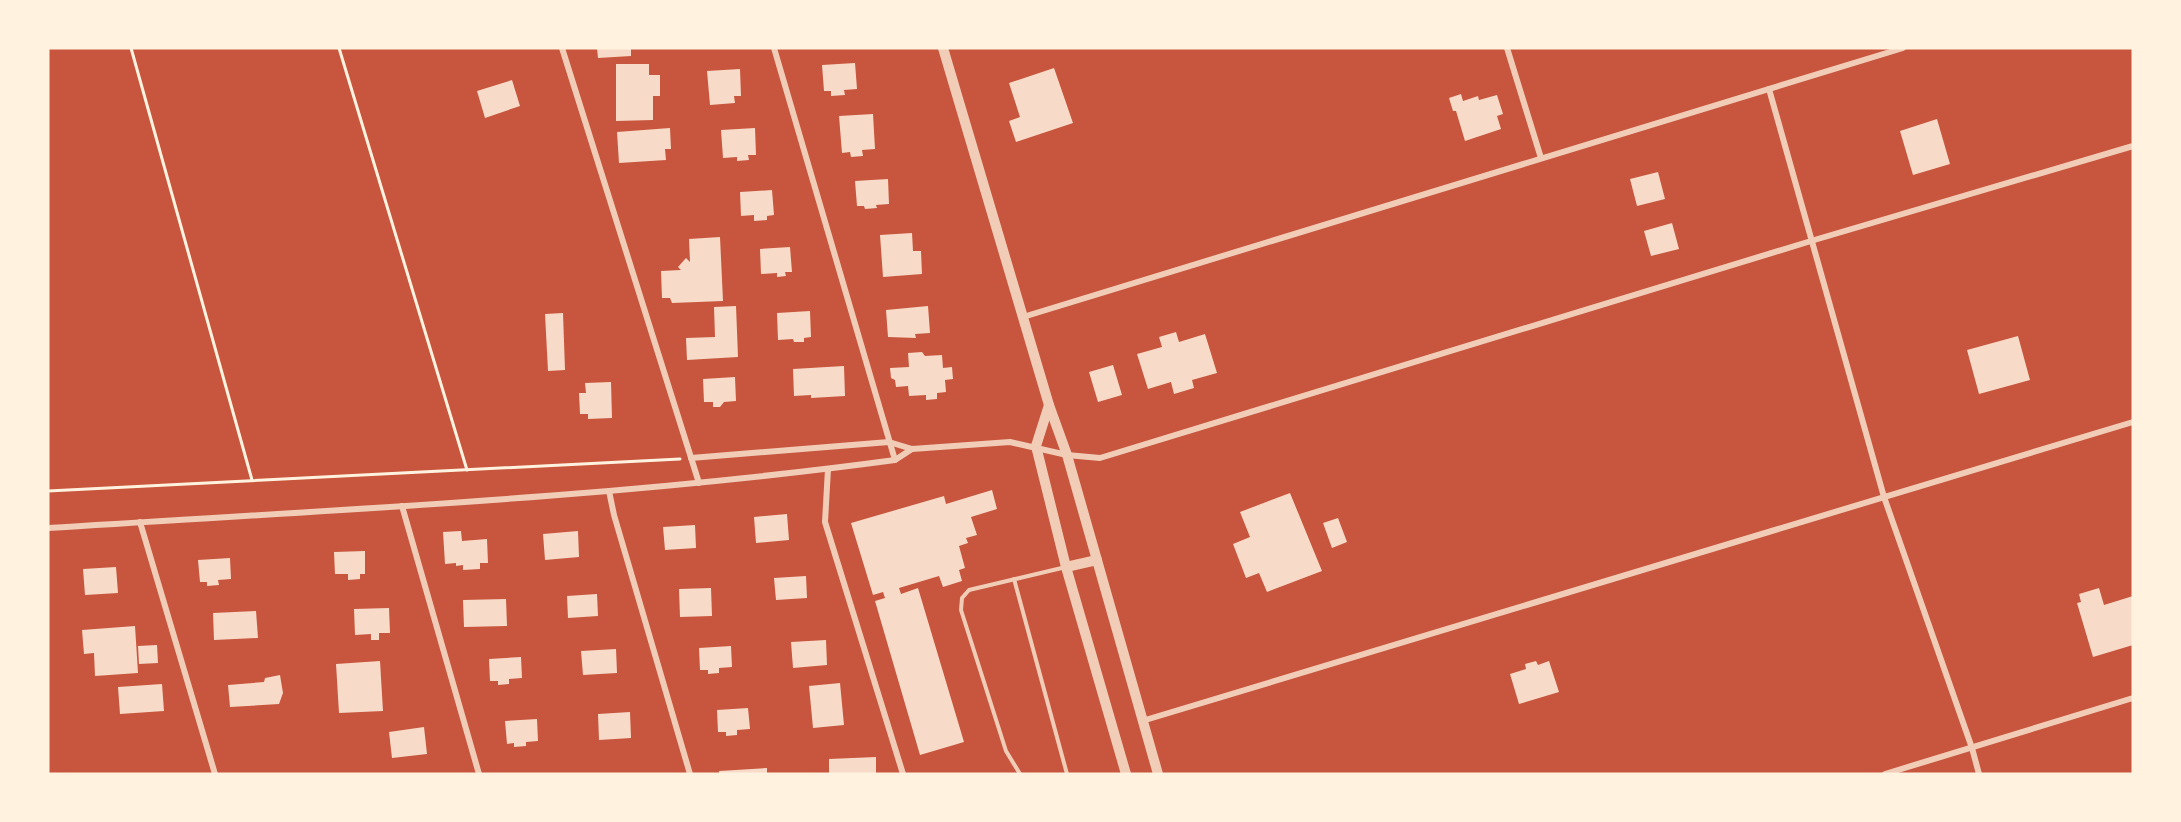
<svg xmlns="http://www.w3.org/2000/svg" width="2181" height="822" font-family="'Space Grotesk',sans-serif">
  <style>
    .building { fill: #f7dbc8 }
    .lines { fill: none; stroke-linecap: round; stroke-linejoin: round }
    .path { stroke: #fff3e0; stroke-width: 3 }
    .service { stroke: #f1ccb7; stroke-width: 4 }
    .minor { stroke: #f1ccb7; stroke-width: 6 }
    .tertiary { stroke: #f1ccb7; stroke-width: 10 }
  </style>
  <rect width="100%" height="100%" fill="#c8553d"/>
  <g class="building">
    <polygon points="597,48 631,48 631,56 598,58"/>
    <polygon points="855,63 857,89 844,90 845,95 831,96 831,91 824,91 822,65"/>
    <polygon points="616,64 649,64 649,75 660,75 660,96 653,96 653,120 616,121"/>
    <polygon points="1054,68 1073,123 1016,142 1009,121 1020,117 1009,83"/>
    <polygon points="740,69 741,96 734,96 735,103 710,105 707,71"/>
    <polygon points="512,80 520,106 485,118 477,91"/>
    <polygon points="1461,94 1463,101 1478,96 1479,100 1497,95 1503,114 1497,116 1501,129 1465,141 1456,111 1453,111 1449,98"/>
    <polygon points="873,114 875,149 862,150 863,156 851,157 850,152 842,153 839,116"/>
    <polygon points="1937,119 1950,164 1913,175 1900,131"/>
    <polygon points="670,128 671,149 665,149 666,160 619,163 617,132"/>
    <polygon points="755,128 756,155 748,155 749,160 737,161 737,157 723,158 721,130"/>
    <polygon points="1658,172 1665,199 1637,206 1630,179"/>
    <polygon points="888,179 889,204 876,205 877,208 865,209 864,206 857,206 855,181"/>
    <polygon points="772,190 774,215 767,216 767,220 754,221 754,215 741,216 740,192"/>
    <polygon points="1672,223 1679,249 1651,256 1644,231"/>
    <polygon points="912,233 913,251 921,251 922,274 883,277 880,235"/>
    <polygon points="720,237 723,301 672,303 670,298 662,298 661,271 681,270 678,267 686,258 690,262 689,239"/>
    <polygon points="790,247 792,272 785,272 786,276 777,277 777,273 761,274 760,249"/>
    <polygon points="736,306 738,357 687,360 686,338 715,337 714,307"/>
    <polygon points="928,306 930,333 915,334 916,338 888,337 886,310"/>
    <polygon points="810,311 811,337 804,338 804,342 794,342 793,339 778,340 777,313"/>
    <polygon points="563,313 565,370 548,371 545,314"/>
    <polygon points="1176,332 1179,342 1205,334 1217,373 1192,380 1194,388 1174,394 1171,382 1148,389 1137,354 1162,347 1159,337"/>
    <polygon points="2018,336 2030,380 1979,394 1967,350"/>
    <polygon points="922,352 925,356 942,355 943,368 952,367 953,379 945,380 946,392 937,393 937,399 926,400 926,395 909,396 908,386 896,387 895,380 891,378 890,368 909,367 908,353"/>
    <polygon points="1113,365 1122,395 1098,402 1089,372"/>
    <polygon points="844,366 845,396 811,398 811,395 794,396 793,369"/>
    <polygon points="735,377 736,401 724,402 720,407 713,407 713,402 704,402 703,379"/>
    <polygon points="611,382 612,418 588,419 588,414 580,414 579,393 586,393 585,383"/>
    <polygon points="992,490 997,509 971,517 977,535 966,538 968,543 959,546 965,568 959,570 962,581 943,587 939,576 899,588 901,594 918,588 964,742 920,755 875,601 885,598 883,592 873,595 851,523 944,496 946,504"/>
    <polygon points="1290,493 1322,571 1267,592 1259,573 1246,578 1233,544 1250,537 1240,512"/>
    <polygon points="787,514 789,540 756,543 754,517"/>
    <polygon points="1338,518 1347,542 1332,548 1323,523"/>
    <polygon points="695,525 696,548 665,550 663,527"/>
    <polygon points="461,531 462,541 487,539 488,563 480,563 480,569 463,570 463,565 456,566 456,563 445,564 443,532"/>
    <polygon points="578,531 579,557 545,560 543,534"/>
    <polygon points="365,551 365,574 360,574 360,579 348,580 348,574 335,574 334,552"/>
    <polygon points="230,558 231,579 218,580 219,585 207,586 207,582 200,582 198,560"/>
    <polygon points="116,567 118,593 85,595 83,569"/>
    <polygon points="806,576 807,598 776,600 774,578"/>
    <polygon points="711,588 712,616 680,617 679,589"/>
    <polygon points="2099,588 2104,605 2133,596 2133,645 2093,657 2077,603 2081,602 2079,594"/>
    <polygon points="597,594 598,616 568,618 567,596"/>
    <polygon points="506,599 507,626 464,627 463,600"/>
    <polygon points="389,608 390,633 379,633 379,640 371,640 371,634 355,635 354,609"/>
    <polygon points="256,611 258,638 214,640 213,613"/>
    <polygon points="135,626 138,673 95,676 94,653 84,654 82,630"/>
    <polygon points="826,640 827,665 793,668 791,642"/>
    <polygon points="157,645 158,663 139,664 138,646"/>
    <polygon points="731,646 732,667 719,668 719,673 708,674 708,670 700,670 699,648"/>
    <polygon points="616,649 617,673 583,675 581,651"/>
    <polygon points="521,657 522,678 509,679 509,684 498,685 498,681 490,681 489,659"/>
    <polygon points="380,661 383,711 339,713 336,664"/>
    <polygon points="1536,661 1538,665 1549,661 1559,692 1519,704 1510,674 1526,669 1525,664"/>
    <polygon points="280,675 283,693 279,704 230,707 228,685 264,682 265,678"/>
    <polygon points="840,683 844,725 813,728 809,686"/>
    <polygon points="162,684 164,711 120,714 118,687"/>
    <polygon points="748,708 750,729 737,730 737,735 726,736 726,732 718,732 717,710"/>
    <polygon points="630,712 631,738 599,740 598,714"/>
    <polygon points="537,719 538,741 526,742 526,746 514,747 514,743 507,744 505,721"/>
    <polygon points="424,727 427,754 392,758 389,732"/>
    <polygon points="876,757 876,774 829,774 829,759"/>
    <polygon points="767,768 767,774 719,774 719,771"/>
  </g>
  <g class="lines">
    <g class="path">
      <polyline points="131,48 252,480"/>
      <polyline points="339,48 467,470"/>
      <polyline points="48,491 680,459"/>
    </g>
    <g class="service">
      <polyline points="1014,579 1067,774"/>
      <polyline points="1020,774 1006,751 961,610 962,598 969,590 1066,567"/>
    </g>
    <g class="minor">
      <polyline points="562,48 699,483"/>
      <polyline points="774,48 895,460"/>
      <polyline points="1507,48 1541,158"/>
      <polyline points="1769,89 1884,497 1972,748 1979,774"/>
      <polyline points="1023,317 1903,48"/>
      <polyline points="691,458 889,442 912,449 1010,442 1067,455 1100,458 1811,241 2133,146"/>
      <polyline points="828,469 825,522 903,774"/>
      <polyline points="609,491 614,515 690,774"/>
      <polyline points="402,506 479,774"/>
      <polyline points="140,522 215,774"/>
      <path d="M48 528C330 510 614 498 895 460L912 449"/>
      <polyline points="1142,721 2133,422"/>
      <polyline points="1885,774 2133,698"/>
    </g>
    <g class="tertiary">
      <polyline points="943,48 1049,405 1067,455 1158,774"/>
      <polyline points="1049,405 1036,446 1066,567 1126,774"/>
      <polyline points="1066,567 1097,560"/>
    </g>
  </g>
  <rect width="2181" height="822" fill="none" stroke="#fff3e0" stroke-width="99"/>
</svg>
